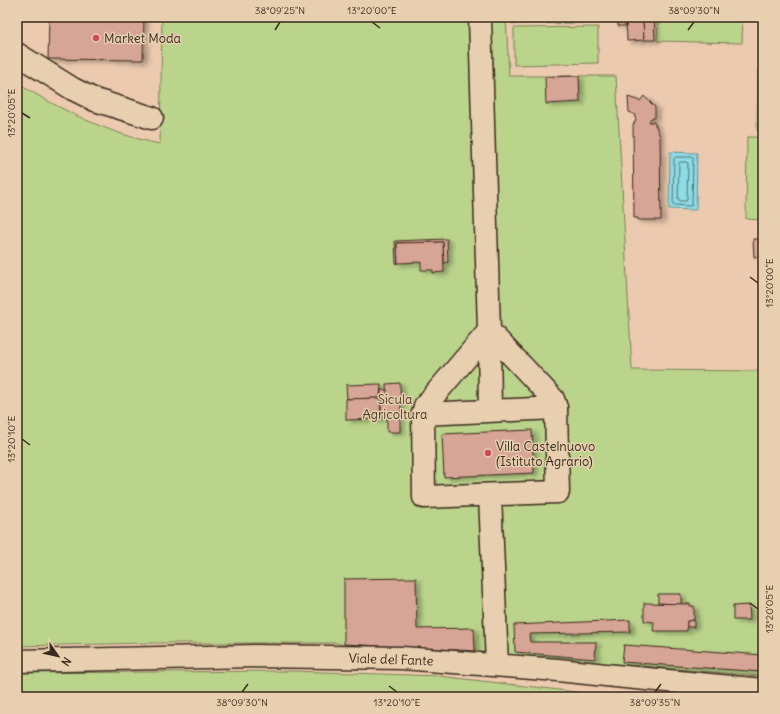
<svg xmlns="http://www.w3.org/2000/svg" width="780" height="714" font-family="Delius,sans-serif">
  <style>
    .green { fill: #bbd48b; stroke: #7b7f54 }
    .water { fill: #8bdce6; stroke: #6b9596 }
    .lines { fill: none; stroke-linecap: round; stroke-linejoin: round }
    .shore { stroke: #5b716e; stroke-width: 1 }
    .building { fill: #d7a595; stroke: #3b2a1e; filter: url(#shadow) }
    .minor-casing { stroke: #3b2a1e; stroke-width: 25 }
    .minor { stroke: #e7cfaf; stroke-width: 22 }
    .ticks { fill: none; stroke: #3b2a1e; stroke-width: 1.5 }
    .poi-dot { fill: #d1495b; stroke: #e7cfaf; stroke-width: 1.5 }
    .labels { text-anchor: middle; stroke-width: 3; stroke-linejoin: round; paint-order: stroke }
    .poi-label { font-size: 13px; fill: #3b2a1e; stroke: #e7cfaf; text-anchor: start }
    .park-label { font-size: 13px; fill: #483b29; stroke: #e7cfaf }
    .street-label { font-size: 13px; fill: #3b2a1e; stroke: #e7cfaf }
    .neatline { fill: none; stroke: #3b2a1e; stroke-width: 1.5 }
    .ticks-label { font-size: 10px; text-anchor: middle; fill: #3b2a1e }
  </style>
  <defs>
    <filter id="shadow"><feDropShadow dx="4.5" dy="2.5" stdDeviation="2" flood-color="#0004"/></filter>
  </defs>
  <rect width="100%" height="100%" fill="#eccaaf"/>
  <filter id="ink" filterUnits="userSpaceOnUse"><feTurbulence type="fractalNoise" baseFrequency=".025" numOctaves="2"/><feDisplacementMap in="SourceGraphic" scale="8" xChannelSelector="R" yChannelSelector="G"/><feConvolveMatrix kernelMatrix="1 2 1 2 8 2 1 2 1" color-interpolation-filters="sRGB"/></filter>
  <g filter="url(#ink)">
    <g class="green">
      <path d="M162 17H506L509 76H616L632 370 763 371V676L427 649 343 645 337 643H148L17 646V83C61 110 109 134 160 144Z"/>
      <polygon points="512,17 596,17 596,23 512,24"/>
      <polygon points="658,17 743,17 742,43 657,41"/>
      <polygon points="598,27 598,63 514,65 514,28"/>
      <polygon points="758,69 763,69 763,131 757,131"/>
      <polygon points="747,137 763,137 763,220 746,219"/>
      <polygon points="293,671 439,676 619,697 17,697 17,673"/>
    </g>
    <polygon class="water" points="670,152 697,153 696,210 669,209"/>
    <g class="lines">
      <g class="shore">
        <polygon points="676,157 691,157 693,158 692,204 691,206 675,205 673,204 674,159"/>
        <polygon points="680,162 686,162 688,163 687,199 686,201 680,201 678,199 679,164"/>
      </g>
    </g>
    <g class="building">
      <polygon points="49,17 144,17 143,60 48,59"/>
      <polygon points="617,17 626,17 626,26 618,26"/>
      <polygon points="626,17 643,17 644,40 627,41"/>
      <polygon points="643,17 654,17 655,40 644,40"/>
      <polygon points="579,76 580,102 546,104 545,77"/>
      <polygon points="644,96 655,107 655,118 651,118 649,122 654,122 660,136 661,220 638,220 638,218 634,218 633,125 636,120 634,114 629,112 628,97 640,101"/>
      <polygon points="447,239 448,262 444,263 443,242 397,243 398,263 396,264 395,241"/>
      <polygon points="753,239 763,239 763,257 754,257"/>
      <polygon points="443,242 444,272 433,273 433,270 421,270 421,262 398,263 397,243"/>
      <polygon points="400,383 401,414 400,414 400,432 387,432 387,415 381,416 381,401 387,401 386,384"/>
      <polygon points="381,384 380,398 347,399 346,385"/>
      <rect x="381" y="390" width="6" height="11"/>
      <polygon points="380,398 381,419 346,420 346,399"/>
      <polygon points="532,430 534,473 444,477 442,434"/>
      <polygon points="416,578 417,629 474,628 475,651 344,644 344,579"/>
      <polygon points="658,594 681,594 681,604 658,603"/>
      <polygon points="644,603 690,604 690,606 694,606 694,620 687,621 687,631 653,631 654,622 644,621"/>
      <polygon points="749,605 750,620 733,620 733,606"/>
      <polygon points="630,620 630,632 529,634 530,642 596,642 595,659 515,652 514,625"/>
      <polygon points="694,620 694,627 687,627 687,621"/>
      <polygon points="624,645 763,655 763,672 622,662"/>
    </g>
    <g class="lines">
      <g class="minor-casing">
        <g id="minor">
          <polyline points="480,17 489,331 490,410"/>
          <polyline points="17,54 73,89 95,100 152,118"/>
          <polygon points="489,331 553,399 556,408 558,492 424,497 423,414 425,406"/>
          <polyline points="423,414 556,408"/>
          <polyline points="490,495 497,665"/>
          <polyline points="17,661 255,656 402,658 558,670 625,677 763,690"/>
        </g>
      </g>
      <use href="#minor" class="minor"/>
    </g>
  </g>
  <path class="ticks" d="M372 22 380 28M275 30 280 22M688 30 694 22M22 113 30 118M750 277 758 283M22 439 30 445M750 603 758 609M389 686 397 692M242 692 248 684M655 692 661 684"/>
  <g class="poi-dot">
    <circle cx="96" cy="38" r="4"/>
    <circle cx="488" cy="453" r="4"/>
  </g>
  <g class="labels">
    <g class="poi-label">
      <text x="104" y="43">Market Moda</text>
      <text x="496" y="451">Villa Castelnuovo<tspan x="496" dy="15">(Istituto Agrario)</tspan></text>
    </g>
    <g class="park-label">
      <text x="395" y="404">Sicula<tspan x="395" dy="15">Agricoltura</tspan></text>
    </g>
    <g class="street-label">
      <text transform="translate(391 659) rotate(2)" y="5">Viale del Fante</text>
    </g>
  </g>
  <rect width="780" height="714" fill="none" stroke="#e7cfaf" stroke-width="44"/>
  <g transform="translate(58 656) rotate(124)" stroke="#e7cfaf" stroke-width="3" paint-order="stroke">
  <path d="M0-3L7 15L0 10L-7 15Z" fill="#3b2a1e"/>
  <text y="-6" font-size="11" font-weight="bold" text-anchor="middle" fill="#3b2a1e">N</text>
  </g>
  <rect x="22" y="22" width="736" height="670" class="neatline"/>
  <g class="ticks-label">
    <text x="280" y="14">38°09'25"N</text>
    <text x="372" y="14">13°20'00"E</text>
    <text x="694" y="14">38°09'30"N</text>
    <text transform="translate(11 113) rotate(-90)" y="4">13°20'05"E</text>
    <text transform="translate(769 283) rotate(-90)" y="4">13°20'00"E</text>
    <text transform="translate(11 439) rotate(-90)" y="4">13°20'10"E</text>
    <text transform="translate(769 609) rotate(-90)" y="4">13°20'05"E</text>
    <text x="242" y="706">38°09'30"N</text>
    <text x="397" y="706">13°20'10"E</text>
    <text x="655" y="706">38°09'35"N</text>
  </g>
</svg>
